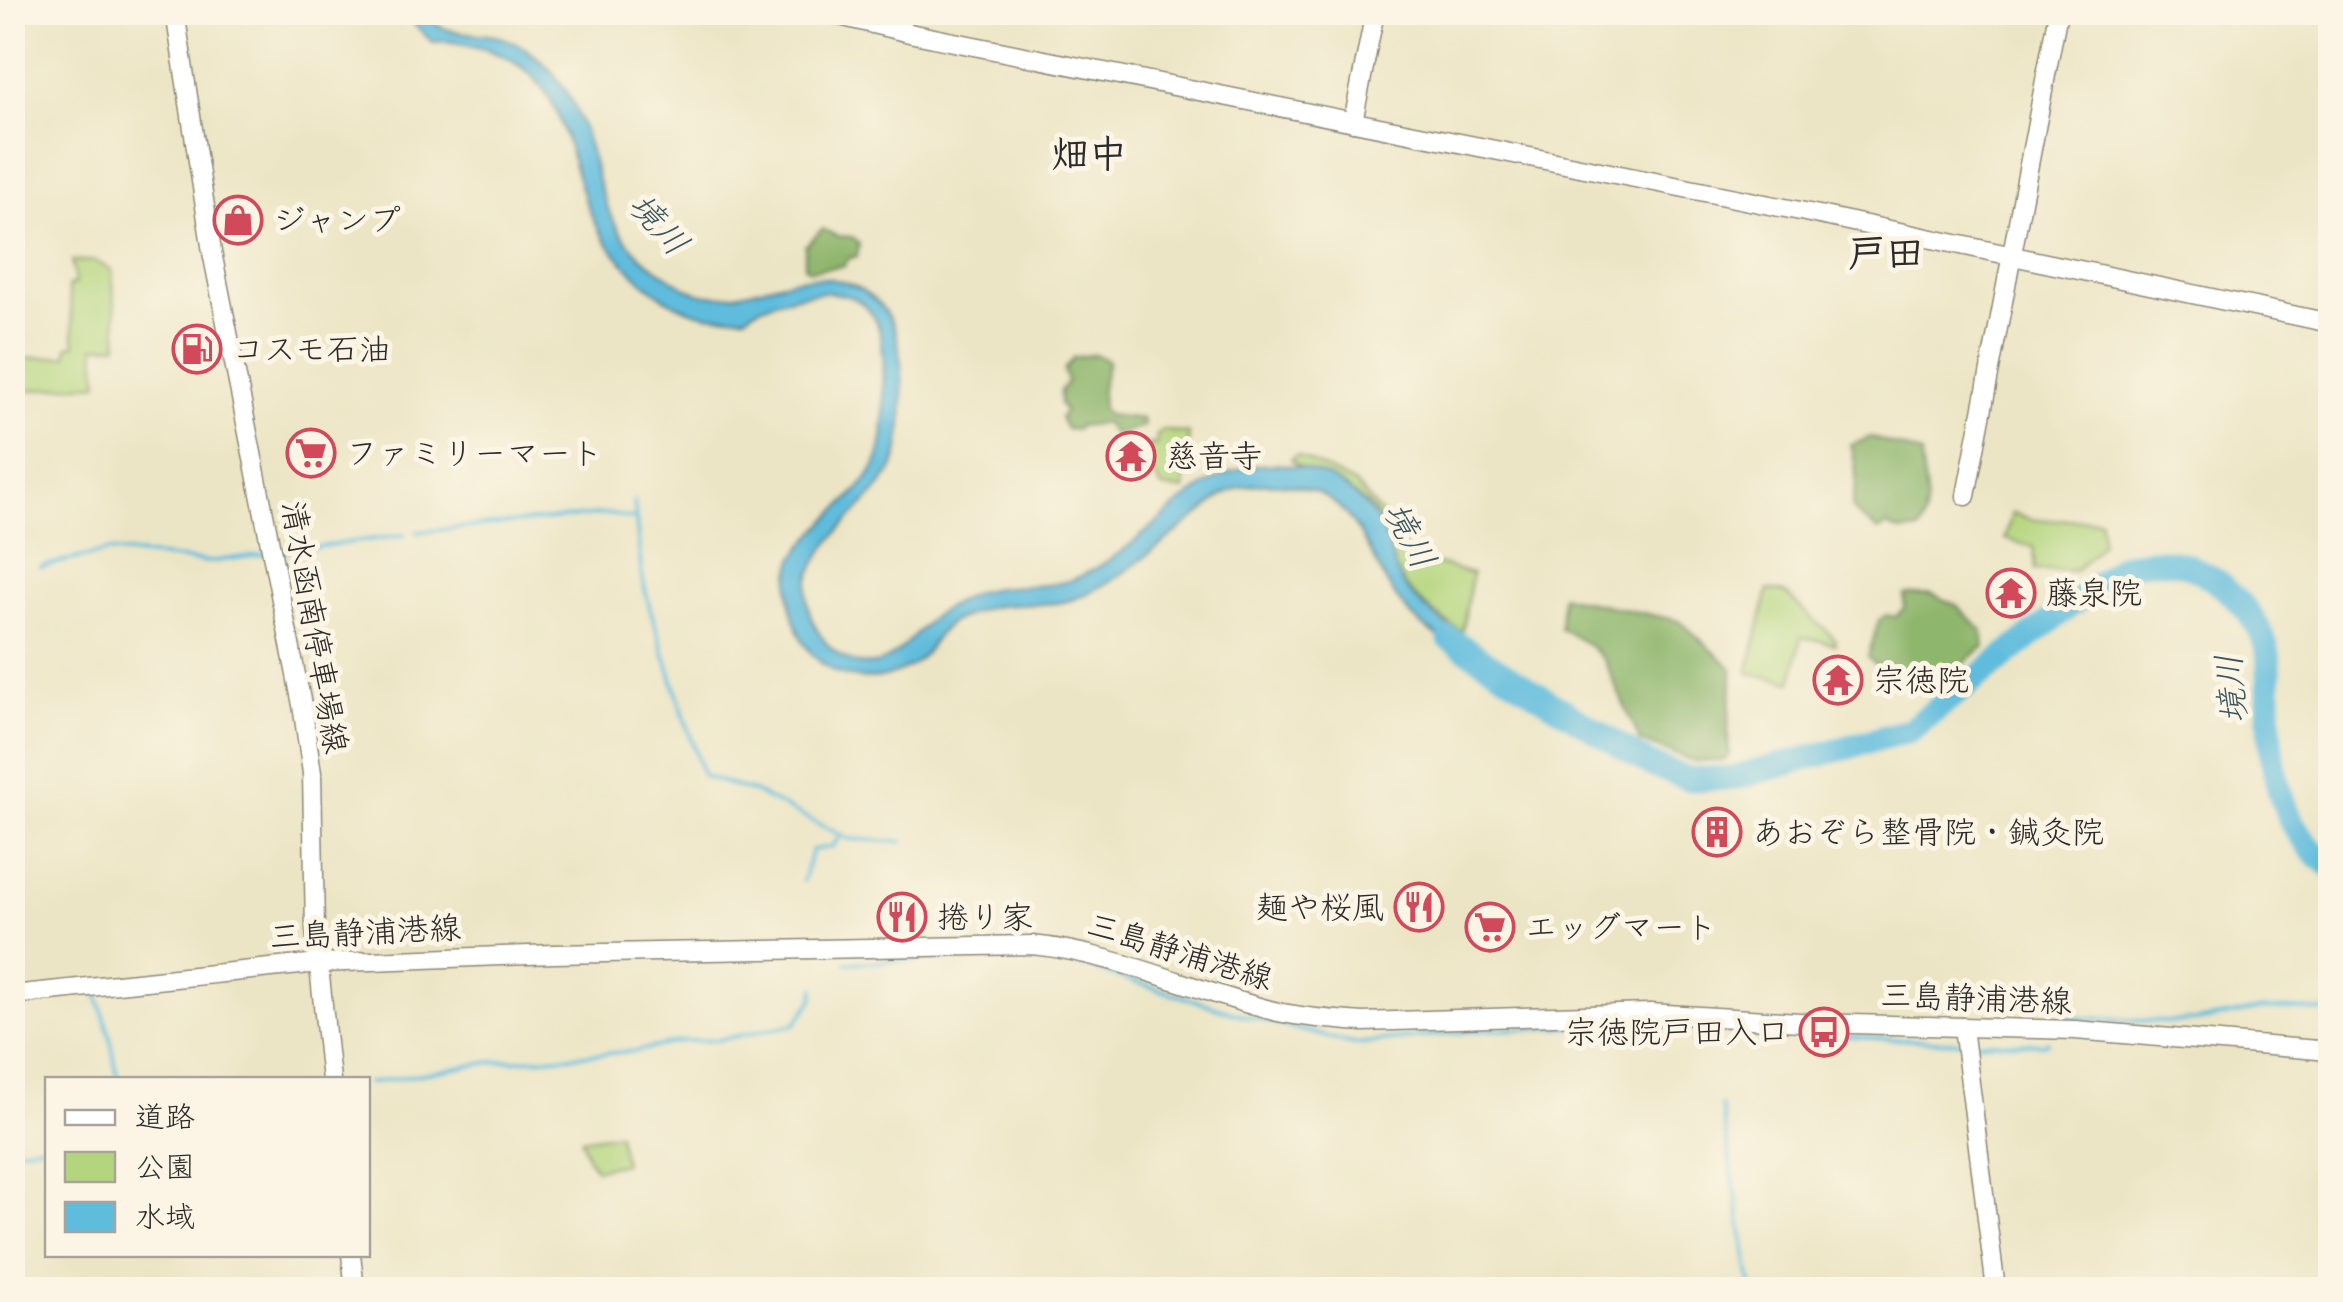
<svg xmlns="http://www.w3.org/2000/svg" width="2343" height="1302" font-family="Itim,'Klee One',sans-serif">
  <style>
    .green { fill: #b3d57d; stroke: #6f8054; stroke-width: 2.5 }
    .forest { fill: #8eb66c; stroke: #5c704c; stroke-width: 2.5 }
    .water { fill: #5fbcdd; stroke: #457484; stroke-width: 2.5 }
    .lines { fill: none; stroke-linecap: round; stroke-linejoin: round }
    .stream { stroke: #5fbcdd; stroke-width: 4 }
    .river { stroke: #5fbcdd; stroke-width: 25 }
    .secondary-casing { stroke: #8c8878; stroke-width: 21 }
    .secondary { stroke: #fff; stroke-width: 18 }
    .labels { text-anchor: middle; stroke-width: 10; stroke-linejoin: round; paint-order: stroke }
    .poi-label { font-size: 32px; fill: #2b2b2b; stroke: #fcf5e5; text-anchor: start }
    .street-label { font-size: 32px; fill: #2b2b2b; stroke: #fcf5e5 }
    .water-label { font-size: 35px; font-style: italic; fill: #3b5660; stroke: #fcf5e5 }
    .quarter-label { font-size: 38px; font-weight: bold; fill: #2b2b2b; stroke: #fcf5e5 }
  </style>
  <rect width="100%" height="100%" fill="#fcf5e5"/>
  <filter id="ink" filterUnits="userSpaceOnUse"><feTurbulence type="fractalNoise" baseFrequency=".01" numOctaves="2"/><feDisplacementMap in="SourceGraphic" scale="20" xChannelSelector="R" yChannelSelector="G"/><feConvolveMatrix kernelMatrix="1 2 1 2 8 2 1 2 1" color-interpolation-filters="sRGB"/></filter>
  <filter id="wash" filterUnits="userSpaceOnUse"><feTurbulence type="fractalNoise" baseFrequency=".0048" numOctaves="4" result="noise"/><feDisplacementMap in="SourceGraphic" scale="40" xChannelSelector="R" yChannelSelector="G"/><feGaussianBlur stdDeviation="2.25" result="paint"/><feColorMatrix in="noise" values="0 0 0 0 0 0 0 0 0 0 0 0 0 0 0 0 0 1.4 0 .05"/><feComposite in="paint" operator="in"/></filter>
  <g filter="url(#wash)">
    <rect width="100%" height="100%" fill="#ece5c5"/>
    <g class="green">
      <polygon points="72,261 95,261 112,270 118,345 95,347 99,383 14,392 13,359 67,356 68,346 75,345 68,286 75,284"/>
      <polygon points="1163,430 1189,434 1184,490 1162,488 1147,464 1149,444 1156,445 1157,435"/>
      <path d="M1297 455 1354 483 1388 521 1406 550 1421 559 1472 574 1462 632C1440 617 1413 600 1399 576 1385 553 1389 526 1369 506 1350 486 1301 474 1291 459Z"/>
      <polygon points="2012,513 2033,520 2100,519 2102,543 2075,571 2035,570 2033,547 2005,539"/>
      <polygon points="1768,590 1785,593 1836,640 1835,644 1801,637 1792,682 1748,673"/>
      <polygon points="618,1133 624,1163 596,1169 588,1159 581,1139"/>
    </g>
    <g class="forest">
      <polygon points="823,229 837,236 852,237 859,244 857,256 848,259 844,266 810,270 805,267 805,246"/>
      <polygon points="1095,354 1108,361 1101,389 1102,409 1107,415 1142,419 1144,426 1114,435 1104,423 1079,426 1075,430 1066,429 1060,418 1065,411 1060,405 1060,391 1067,382 1064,370 1073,358"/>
      <path d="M1871 437 1921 454C1922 486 1933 497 1920 530L1900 532 1887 526 1878 531C1869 521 1859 520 1852 507 1858 485 1857 467 1851 445Z"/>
      <path d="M1932 594 1956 605 1982 630 1985 647C1974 652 1969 660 1960 667 1931 689 1891 685 1868 657L1879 620 1887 615 1896 617 1904 608 1905 595Z"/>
      <path d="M1562 596 1680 621 1732 668C1734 698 1724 726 1730 755L1725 760 1696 762 1640 741 1604 660 1589 645 1560 628Z"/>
    </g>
    <path class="water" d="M403 13H425C445 39 470 30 499 37 521 42 543 60 557 78 606 140 582 223 662 272 671 278 682 287 693 291 744 311 791 259 851 285 871 293 885 307 894 328 905 355 907 445 892 470 861 521 780 561 816 628 825 644 837 658 856 663 897 674 916 623 944 609 956 602 971 593 985 590 1014 583 1045 590 1074 579 1162 544 1208 432 1318 473 1345 483 1372 507 1384 533 1391 550 1392 567 1403 583 1421 610 1452 630 1480 645L1479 664C1457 649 1431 635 1412 616 1368 574 1365 498 1296 486 1275 482 1248 482 1229 492 1218 497 1208 507 1199 515 1160 544 1120 582 1074 599 1051 607 1023 603 999 606 984 607 970 614 956 620 937 628 931 651 915 663 879 688 834 683 808 649 792 627 784 589 793 562 800 541 853 499 868 478 887 452 884 422 884 391 883 351 888 303 839 294 831 293 824 291 816 293 793 296 764 301 746 316 733 316 719 317 707 315 658 306 610 257 590 212 560 144 569 75 484 49 468 44 448 39 432 42Z"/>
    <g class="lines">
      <g class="stream">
        <polyline points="634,501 642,577 649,605 703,776 754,792 849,839 903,842"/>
        <polyline points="417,532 607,514 636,519"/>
        <polyline points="280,552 404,535"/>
        <polyline points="41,567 108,551 208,562 266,554"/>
        <polyline points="803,881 812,850 832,847 840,836"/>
        <polyline points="1059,958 1228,1011 1354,1044 1486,1030 1607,1026 1959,1042"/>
        <polyline points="847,963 1005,955 1060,961"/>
        <polyline points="97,994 110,1036 118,1080"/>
        <polyline points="2065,1017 2165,1022 2196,1021 2265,1009 2330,1011"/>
        <polyline points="1969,1042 2044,1044 2048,1041"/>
        <polyline points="368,1083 492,1062 637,1051 682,1041 718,1040 795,1024 813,1000 815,988"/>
        <polyline points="1721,1106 1752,1290"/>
        <polyline points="12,1150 48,1144"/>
      </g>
      <path class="river" d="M1450 639 1649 764 1689 779 1735 778 1910 730 2121 566C2143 560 2167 558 2189 566 2224 580 2260 617 2268 654 2270 669 2269 685 2269 700 2271 763 2275 826 2330 865"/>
    </g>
  </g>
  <g filter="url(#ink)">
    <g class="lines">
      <g class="secondary-casing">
        <g id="secondary">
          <polyline points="175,12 212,252 302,705 312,773 315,929 331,1080"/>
          <polyline points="823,12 914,34 1800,211 2330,323"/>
          <polyline points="1353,122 1375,12"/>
          <polyline points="1966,496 2058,12"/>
          <path d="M12 995 319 963 553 954 1032 945C1117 953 1195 992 1278 1012 1306 1018 1334 1020 1363 1022L1650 1013 1816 1023 2075 1030 2330 1051"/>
          <polyline points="1963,1027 1996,1290"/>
          <polyline points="351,1254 355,1290"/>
        </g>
      </g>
      <use href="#secondary" class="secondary"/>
    </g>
  </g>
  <defs>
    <g id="shop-ring" transform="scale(2.5)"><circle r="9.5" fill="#fcf5e5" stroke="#d1495b" stroke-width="1.5"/><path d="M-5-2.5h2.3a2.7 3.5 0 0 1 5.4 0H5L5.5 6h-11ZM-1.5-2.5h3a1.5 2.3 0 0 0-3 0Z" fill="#d1495b"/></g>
    <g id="fuel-ring" transform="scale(2.5)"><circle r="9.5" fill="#fcf5e5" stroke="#d1495b" stroke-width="1.5"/><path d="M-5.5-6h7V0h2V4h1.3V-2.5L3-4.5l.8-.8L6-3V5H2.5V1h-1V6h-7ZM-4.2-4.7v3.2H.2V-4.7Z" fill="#d1495b"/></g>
    <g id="supermarket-ring" transform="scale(2.5)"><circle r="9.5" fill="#fcf5e5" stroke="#d1495b" stroke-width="1.5"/><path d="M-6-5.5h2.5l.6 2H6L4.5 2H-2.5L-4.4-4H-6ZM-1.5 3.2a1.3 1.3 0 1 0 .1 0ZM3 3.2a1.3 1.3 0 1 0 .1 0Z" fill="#d1495b"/></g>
    <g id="temple-ring" transform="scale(2.5)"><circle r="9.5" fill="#fcf5e5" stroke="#d1495b" stroke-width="1.5"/><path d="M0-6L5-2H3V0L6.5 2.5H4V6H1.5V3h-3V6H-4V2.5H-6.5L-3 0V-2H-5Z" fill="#d1495b"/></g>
    <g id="building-ring" transform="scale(2.5)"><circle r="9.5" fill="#fcf5e5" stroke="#d1495b" stroke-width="1.5"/><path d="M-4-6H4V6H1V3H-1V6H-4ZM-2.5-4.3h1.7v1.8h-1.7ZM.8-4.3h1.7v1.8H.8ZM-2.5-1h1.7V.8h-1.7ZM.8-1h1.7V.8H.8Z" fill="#d1495b"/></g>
    <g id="restaurant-ring" transform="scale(2.5)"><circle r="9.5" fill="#fcf5e5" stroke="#d1495b" stroke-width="1.5"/><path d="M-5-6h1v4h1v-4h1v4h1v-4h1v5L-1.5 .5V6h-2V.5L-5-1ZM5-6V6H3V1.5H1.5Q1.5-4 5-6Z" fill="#d1495b"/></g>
    <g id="bus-ring" transform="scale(2.5)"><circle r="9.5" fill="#fcf5e5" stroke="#d1495b" stroke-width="1.5"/><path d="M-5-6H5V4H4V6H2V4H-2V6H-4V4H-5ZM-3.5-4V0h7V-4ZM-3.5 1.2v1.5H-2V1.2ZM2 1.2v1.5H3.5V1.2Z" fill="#d1495b"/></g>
  </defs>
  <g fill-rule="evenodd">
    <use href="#shop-ring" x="238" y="220"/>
    <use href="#fuel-ring" x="197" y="349"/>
    <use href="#supermarket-ring" x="311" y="453"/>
    <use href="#temple-ring" x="1131" y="456"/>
    <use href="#temple-ring" x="2011" y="593"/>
    <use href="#temple-ring" x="1838" y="680"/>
    <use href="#building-ring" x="1717" y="832"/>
    <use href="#restaurant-ring" x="1419" y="907"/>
    <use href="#restaurant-ring" x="902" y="917"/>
    <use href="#supermarket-ring" x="1490" y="927"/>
    <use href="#bus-ring" x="1824" y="1032"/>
  </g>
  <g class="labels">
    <g class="poi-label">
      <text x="273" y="231">ジャンプ</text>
      <text x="232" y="360">コスモ石油</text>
      <text x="346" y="464">ファミリーマート</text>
      <text x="1166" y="467">慈音寺</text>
      <text x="2046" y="604">藤泉院</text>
      <text x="1873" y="691">宗徳院</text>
      <text x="1752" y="843">あおぞら整骨院・鍼灸院</text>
      <text x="1384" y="918" text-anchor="end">麺や桜風</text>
      <text x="937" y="928">捲り家</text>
      <text x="1525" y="938">エッグマート</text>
      <text x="1789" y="1043" text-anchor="end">宗徳院戸田入口</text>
    </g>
    <g class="street-label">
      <text transform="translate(315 627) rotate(80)" y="11">清水函南停車場線</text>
      <text transform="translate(365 932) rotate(-3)" y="11">三島静浦港線</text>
      <text transform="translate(1180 951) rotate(17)" y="11">三島静浦港線</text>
      <text transform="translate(1976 998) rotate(2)" y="11">三島静浦港線</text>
    </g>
    <g class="water-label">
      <text transform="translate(659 224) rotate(48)" y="12">境川</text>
      <text transform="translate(1410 535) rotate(62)" y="12">境川</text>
      <text transform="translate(2231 689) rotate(-95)" y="12">境川</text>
    </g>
    <g class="quarter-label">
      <text x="1089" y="167">畑中</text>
      <text x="1886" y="266">戸田</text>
    </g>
  </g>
  <rect width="2343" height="1302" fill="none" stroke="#fcf5e5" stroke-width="50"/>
  <rect x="45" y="1077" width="325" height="180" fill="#fcf5e5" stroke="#a8a49b" stroke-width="2.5"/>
  <rect x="65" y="1110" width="50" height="15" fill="#ffffff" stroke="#a8a49b" stroke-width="2.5"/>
  <text x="135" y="1127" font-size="30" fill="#2b2b2b">道路</text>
  <rect x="65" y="1152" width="50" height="30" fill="#b3d57d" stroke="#a8a49b" stroke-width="2.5"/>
  <text x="135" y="1177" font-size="30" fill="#2b2b2b">公園</text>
  <rect x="65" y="1202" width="50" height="30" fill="#5fbcdd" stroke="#a8a49b" stroke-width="2.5"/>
  <text x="135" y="1227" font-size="30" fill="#2b2b2b">水域</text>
</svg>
